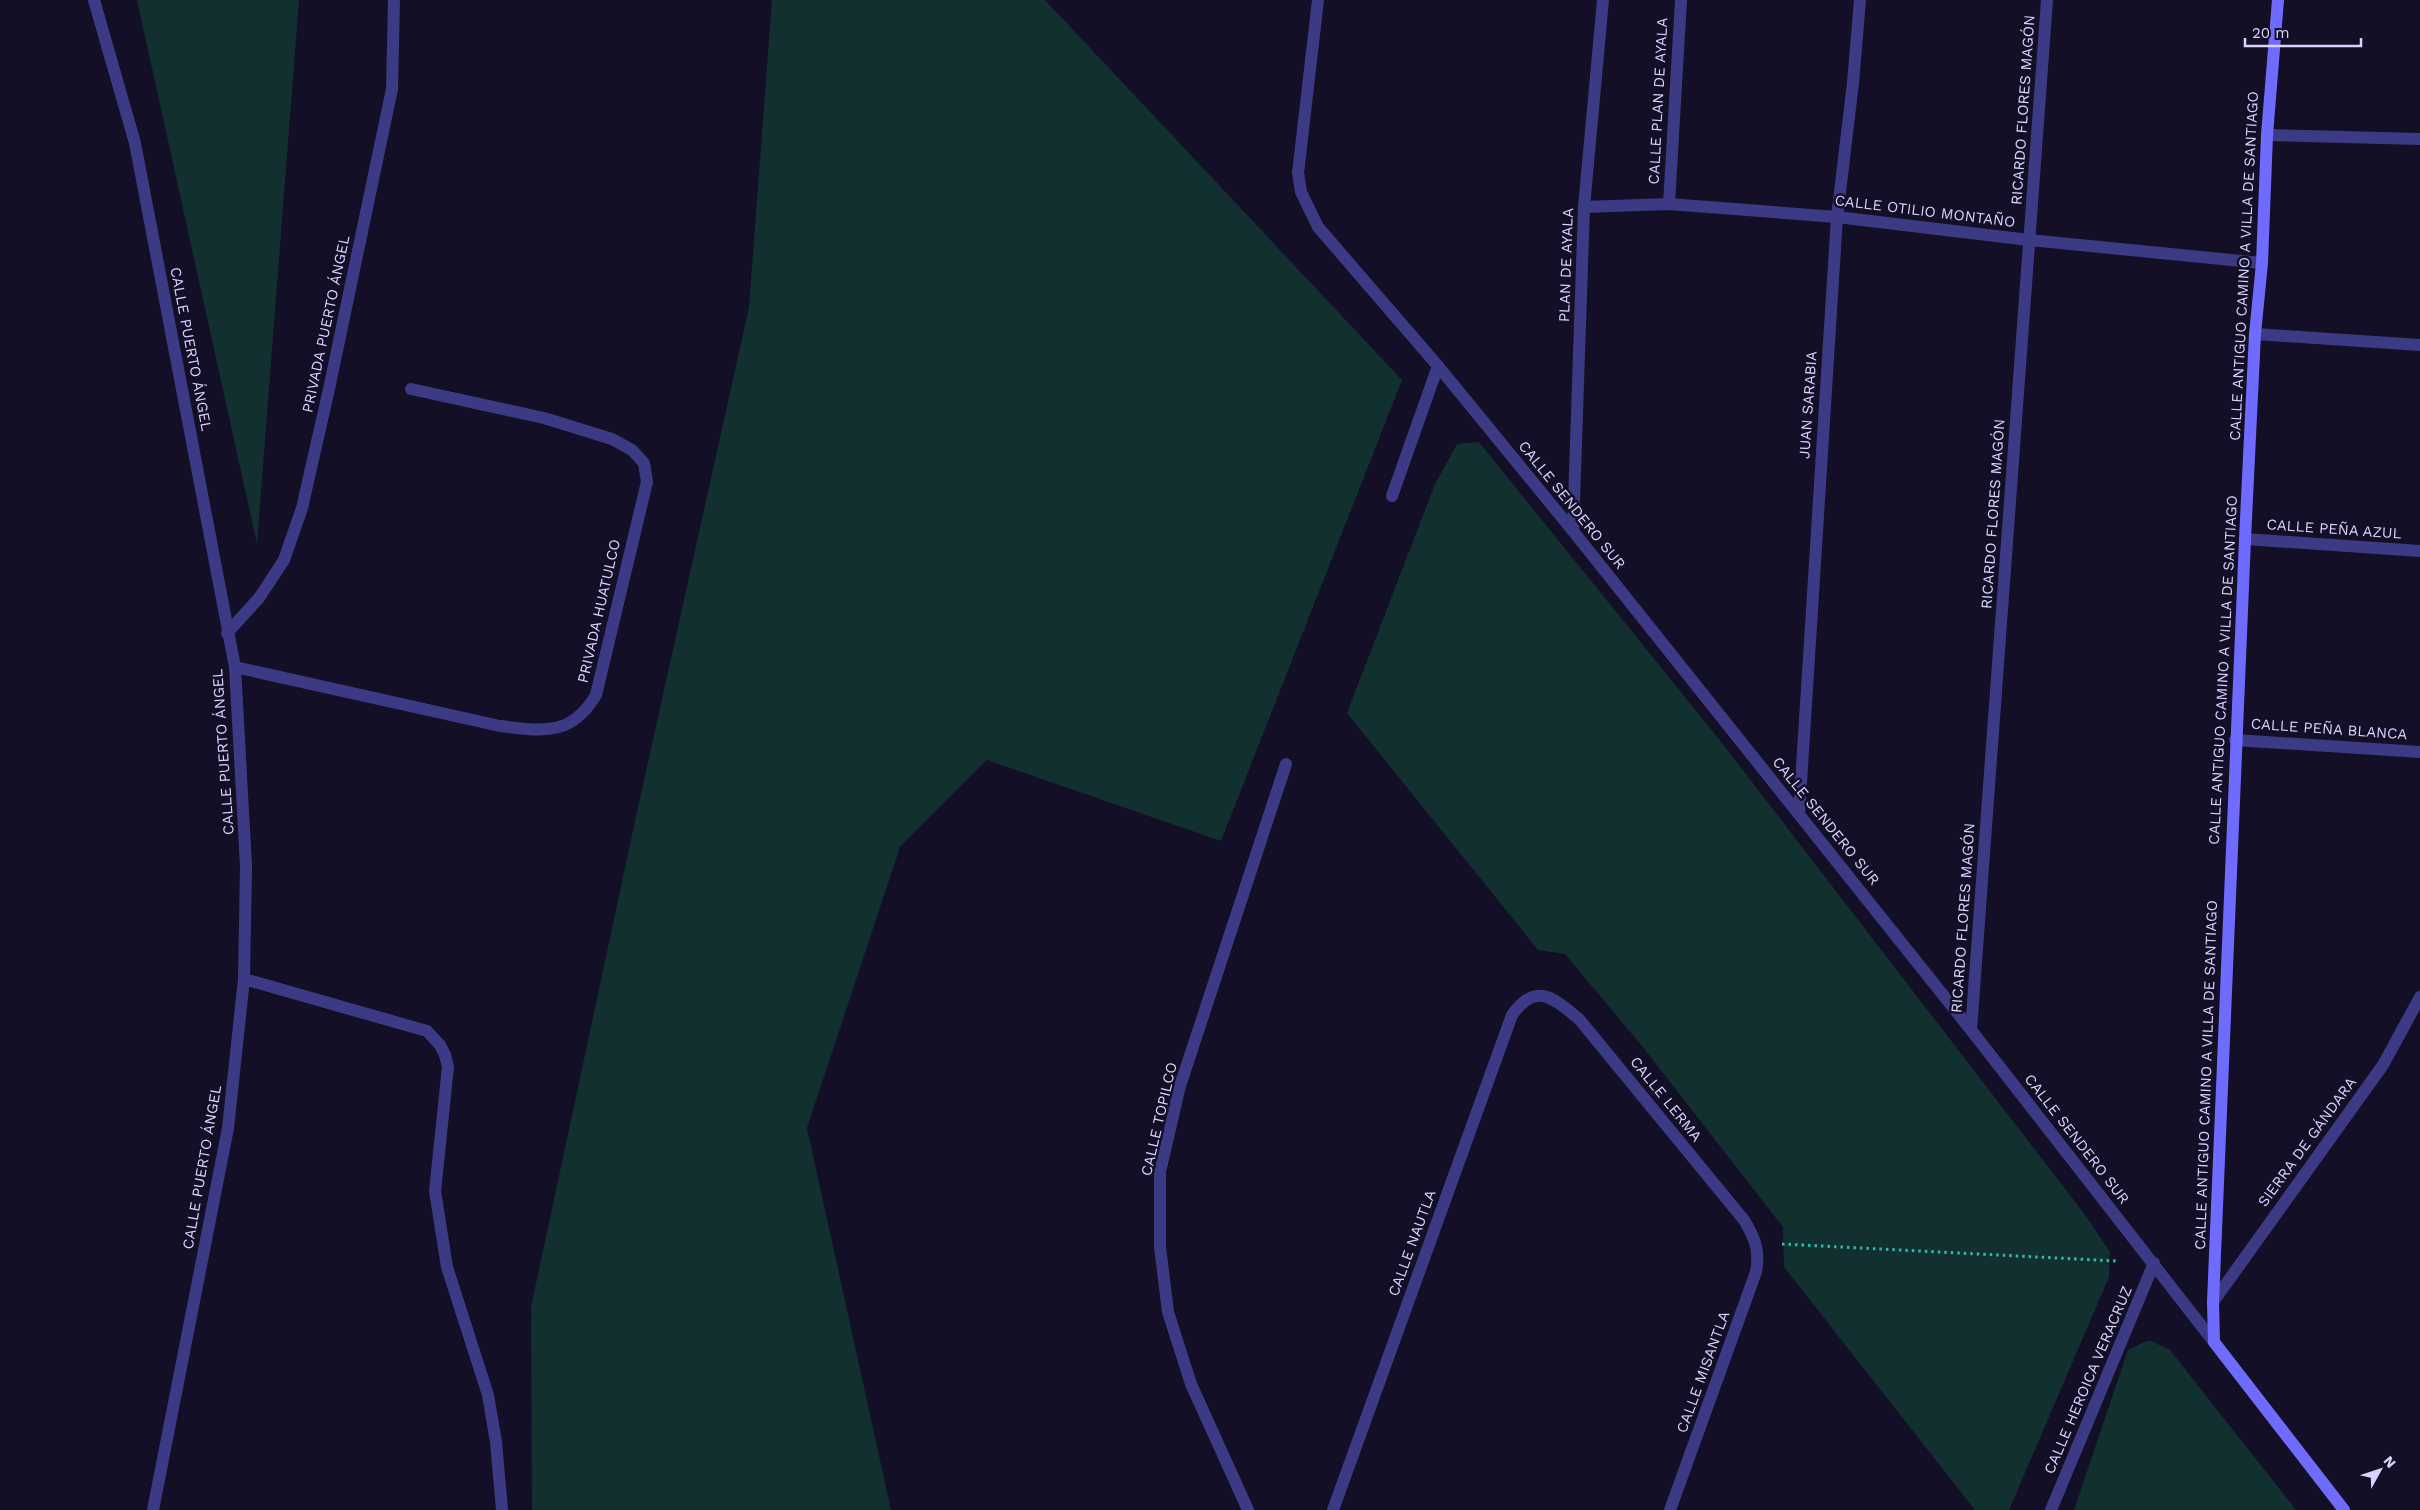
<svg xmlns="http://www.w3.org/2000/svg" width="2420" height="1510" font-family="'Work Sans',sans-serif">
  <style>
    .green { fill: #12302f }
    .lines { fill: none; stroke-linecap: round; stroke-linejoin: round }
    .path { stroke: #2fb8b0; stroke-width: 3; stroke-dasharray: 2.5 4; stroke-linecap: butt }
    .lane { stroke: #3d3a85; stroke-width: 12 }
    .street { stroke: #3d3a85; stroke-width: 12 }
    .secondary { stroke: #6f6bff; stroke-width: 12 }
    .labels { text-anchor: middle; stroke-width: 5; stroke-linejoin: round; paint-order: stroke }
    .street-label { font-size: 15px; fill: #d9d4ff; stroke: #130f26 }
  </style>
  <rect width="100%" height="100%" fill="#130f26"/>
  <g class="green">
    <polygon points="137,0 299,0 257,544"/>
    <polygon points="772,0 1045,0 1402,380 1221,841 987,760 900,847 807,1128 891,1510 532,1510 531,1307 635,821 749,307"/>
    <polygon points="1479,442 1722,743 2086,1216 2110,1252 2109,1277 2009,1510 1975,1510 1784,1267 1783,1227 1642,1046 1565,954 1538,950 1347,713 1435,484 1457,444"/>
    <polygon points="2149,1340 2170,1350 2296,1510 2074,1510 2128,1350"/>
  </g>
  <g class="lines">
    <polyline class="path" points="1782,1244 2116,1261"/>
    <polyline class="lane" points="1669,204 1681,0"/>
    <g class="street">
      <polyline points="94,0 135,143 235,667 246,866 244,979 228,1128 153,1510"/>
      <polyline points="1318,0 1298,173 1301,192 1318,227 1438,366 1573,531 1971,1030 2214,1342"/>
      <polyline points="2267,135 2420,139"/>
      <polyline points="1584,207 1669,204 1837,217 2029,240 2262,263"/>
      <polyline points="2255,334 2420,345"/>
      <polyline points="1392,496 1438,366"/>
      <polyline points="1573,531 1584,207 1603,0"/>
      <polyline points="2245,539 2420,551"/>
      <polyline points="227,633 259,598 284,560 302,508 329,389 392,89 394,0"/>
      <path d="M235 667 500 726C543 731 571 737 596 695L647 482 644 463 632 450 612 439 544 418 411 389"/>
      <polyline points="2235,740 2420,752"/>
      <polyline points="1799,814 1837,217 1853,83 1860,0"/>
      <polyline points="244,979 427,1031 440,1045 445,1055 448,1067 435,1191 447,1267 488,1395 496,1442 502,1510"/>
      <polyline points="1971,1030 2047,0"/>
      <polyline points="2213,1302 2383,1065 2420,997"/>
      <polyline points="1248,1510 1191,1384 1168,1312 1160,1247 1160,1172 1180,1086 1286,764"/>
      <path d="M1333 1510 1512 1015C1536 981 1553 998 1579 1019L1744 1220C1755 1238 1760 1251 1756 1272L1670 1510"/>
      <polyline points="2051,1510 2154,1263"/>
    </g>
    <polyline class="secondary" points="2278,0 2267,135 2262,263 2255,334 2245,539 2213,1302 2214,1342 2344,1510"/>
  </g>
  <g class="labels">
    <g class="street-label">
      <text transform="translate(1658 101) rotate(-87)" y="5">CALLE PLAN DE AYALA</text>
      <text transform="translate(2023 110) rotate(-86)" y="5">RICARDO FLORES MAGÓN</text>
      <text transform="translate(1925 211) rotate(7)" y="5">CALLE OTILIO MONTAÑO</text>
      <text transform="translate(1566 265) rotate(-88)" y="5">PLAN DE AYALA</text>
      <text transform="translate(2244 266) rotate(-87)" y="5">CALLE ANTIGUO CAMINO A VILLA DE SANTIAGO</text>
      <text transform="translate(326 324) rotate(-78)" y="5">PRIVADA PUERTO ÁNGEL</text>
      <text transform="translate(191 349) rotate(79)" y="5">CALLE PUERTO ÁNGEL</text>
      <text transform="translate(1808 405) rotate(-86)" y="5">JUAN SARABIA</text>
      <text transform="translate(1572 505) rotate(51)" y="5">CALLE SENDERO SUR</text>
      <text transform="translate(1993 514) rotate(-86)" y="5">RICARDO FLORES MAGÓN</text>
      <text transform="translate(2334 529) rotate(4)" y="5">CALLE PEÑA AZUL</text>
      <text transform="translate(599 611) rotate(-77)" y="5">PRIVADA HUATULCO</text>
      <text transform="translate(2223 670) rotate(-87)" y="5">CALLE ANTIGUO CAMINO A VILLA DE SANTIAGO</text>
      <text transform="translate(2329 729) rotate(4)" y="5">CALLE PEÑA BLANCA</text>
      <text transform="translate(223 752) rotate(-94)" y="5">CALLE PUERTO ÁNGEL</text>
      <text transform="translate(1826 821) rotate(51)" y="5">CALLE SENDERO SUR</text>
      <text transform="translate(1963 918) rotate(-86)" y="5">RICARDO FLORES MAGÓN</text>
      <text transform="translate(2206 1075) rotate(-88)" y="5">CALLE ANTIGUO CAMINO A VILLA DE SANTIAGO</text>
      <text transform="translate(1666 1099) rotate(51)" y="5">CALLE LERMA</text>
      <text transform="translate(1159 1119) rotate(-77)" y="5">CALLE TOPILCO</text>
      <text transform="translate(2077 1139) rotate(52)" y="5">CALLE SENDERO SUR</text>
      <text transform="translate(2307 1142) rotate(-54)" y="5">SIERRA DE GÁNDARA</text>
      <text transform="translate(202 1167) rotate(-80)" y="5">CALLE PUERTO ÁNGEL</text>
      <text transform="translate(1412 1243) rotate(-70)" y="5">CALLE NAUTLA</text>
      <text transform="translate(1703 1372) rotate(-70)" y="5">CALLE MISANTLA</text>
      <text transform="translate(2088 1380) rotate(-67)" y="5">CALLE HEROICA VERACRUZ</text>
    </g>
  </g>
  <g transform="translate(2380 1470) rotate(50)" stroke="#130f26" stroke-width="4" paint-order="stroke">
  <path d="M0-4L9 19L0 12L-9 19Z" fill="#d9d4ff"/>
  <text y="-8" font-size="14" font-weight="bold" text-anchor="middle" fill="#d9d4ff">N</text>
  </g>
  <path d="M2245 38v8h116v-8" fill="none" stroke="#d9d4ff" stroke-width="2.5"/>
  <text x="2252" y="38" font-size="15" fill="#d9d4ff" stroke="#130f26" stroke-width="4" paint-order="stroke">20 m</text>
</svg>
